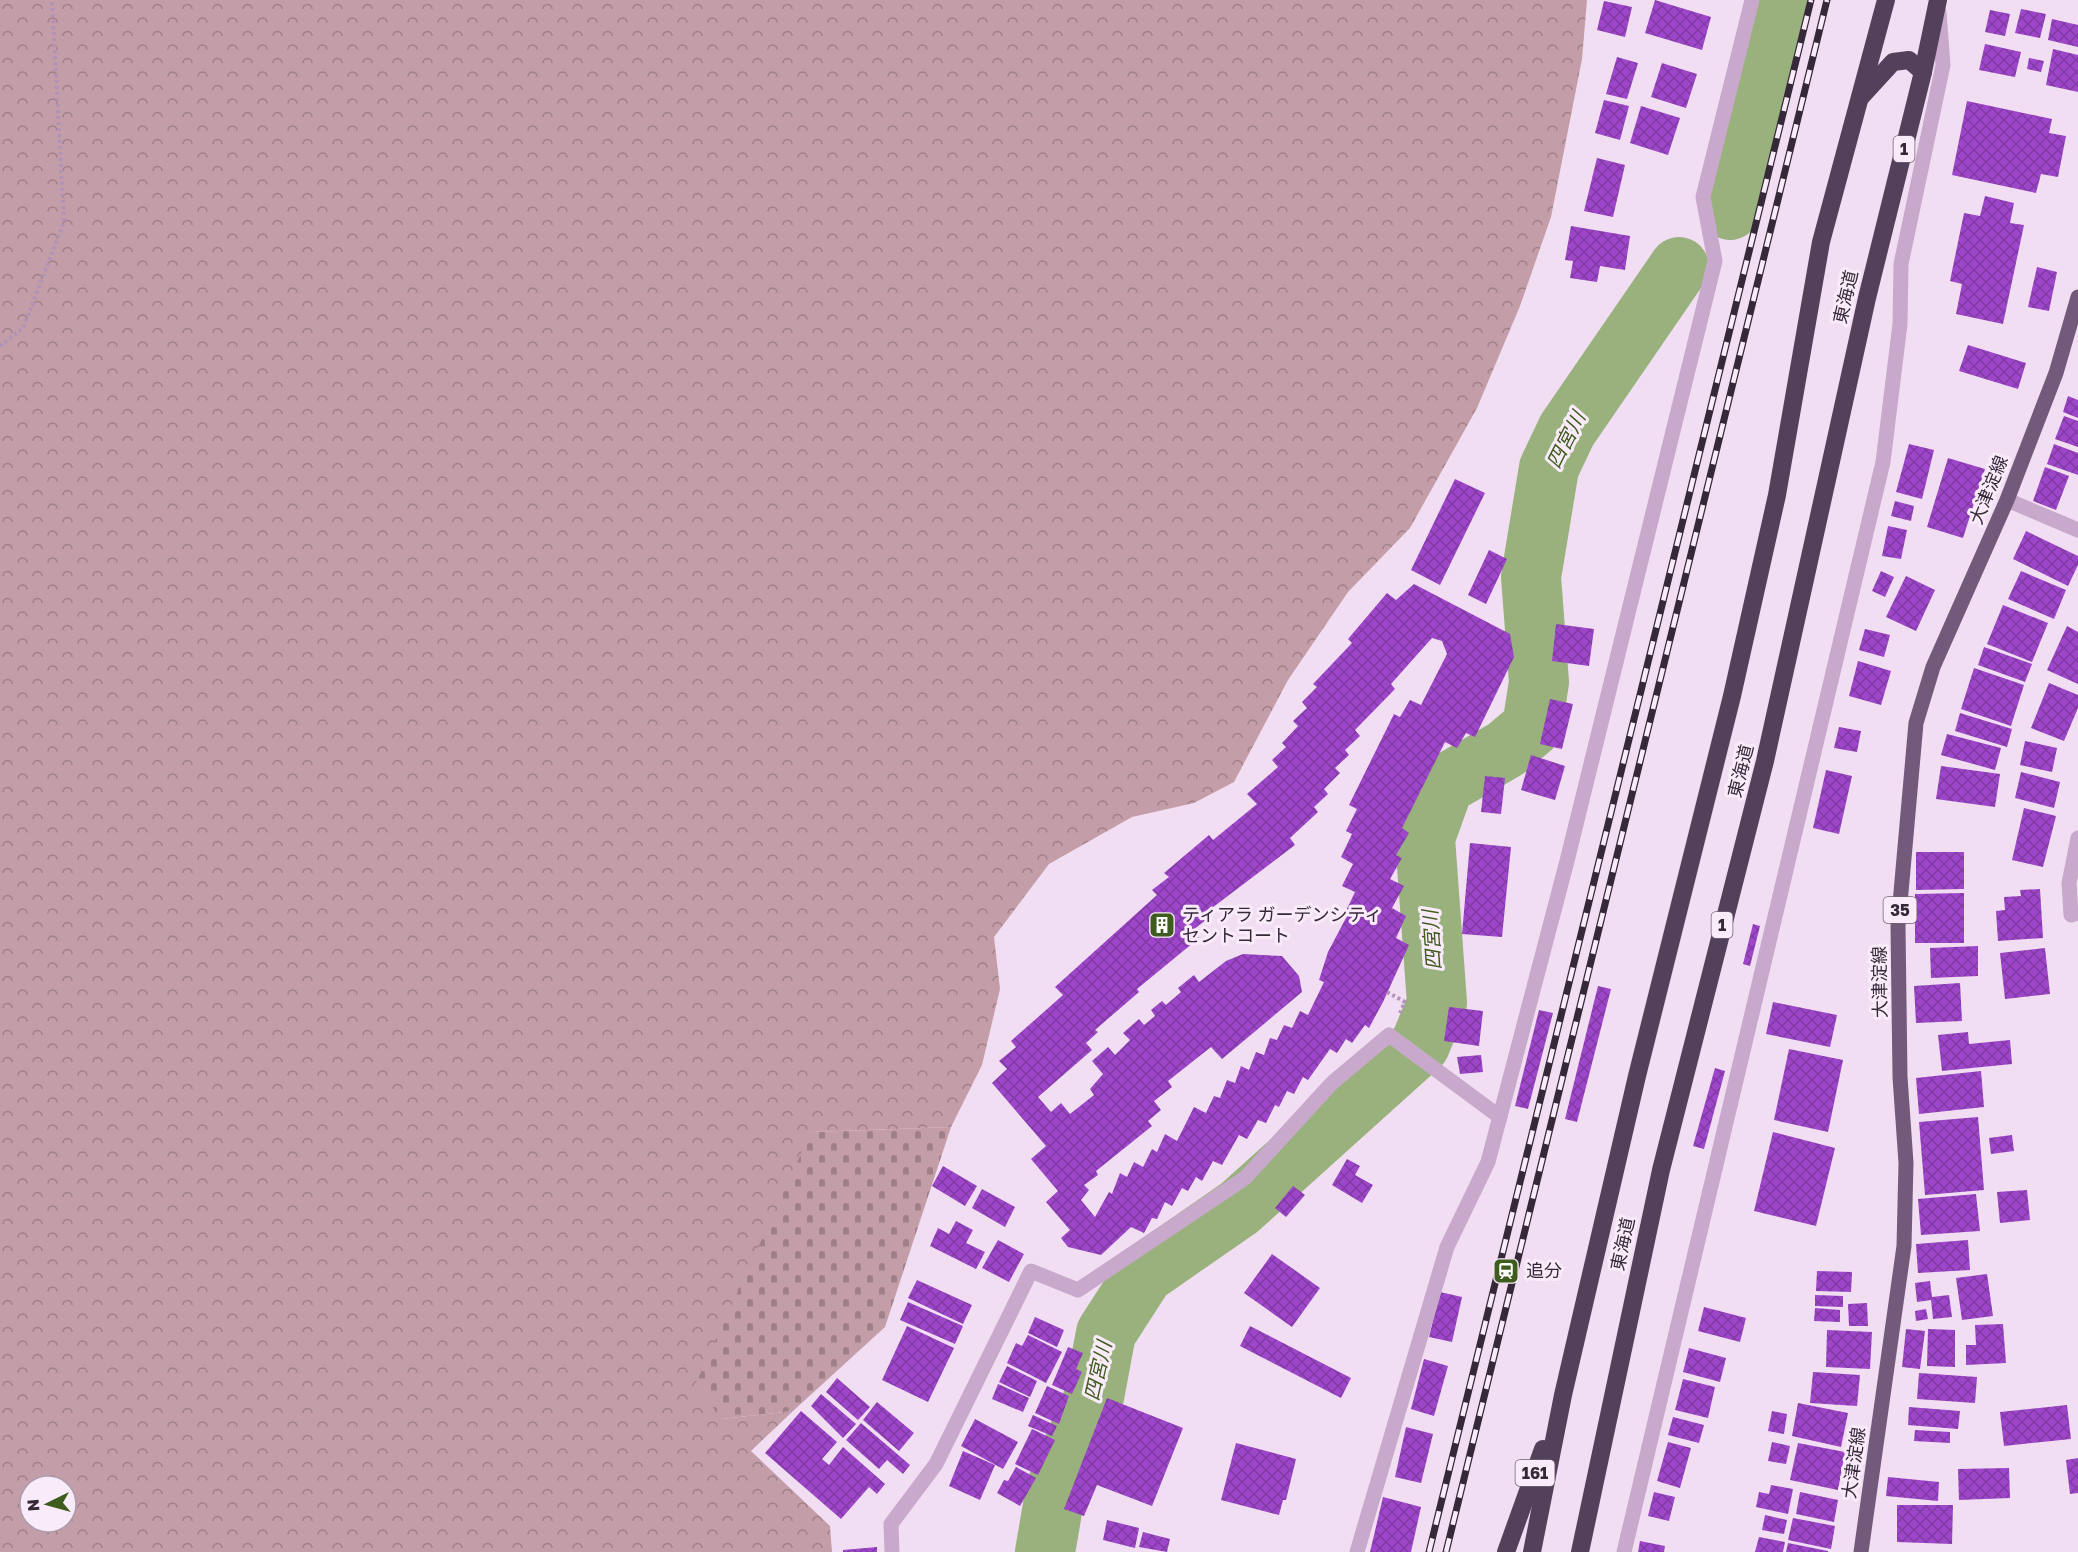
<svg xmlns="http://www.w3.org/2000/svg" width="2078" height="1552" font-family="'Golos Text','Noto Sans JP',sans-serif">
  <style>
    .forest { fill: url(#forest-crowns); fill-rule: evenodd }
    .cemetery { fill: url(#cemetery-stones) }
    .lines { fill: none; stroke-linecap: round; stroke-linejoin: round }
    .river { stroke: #99b17c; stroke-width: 60 }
    .building { fill: url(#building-cross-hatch); fill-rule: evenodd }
    .path { stroke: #b293b8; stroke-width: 4; stroke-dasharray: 3 3; stroke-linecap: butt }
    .minor { stroke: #c8a9cc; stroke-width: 15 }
    .major { stroke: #735a7b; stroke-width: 15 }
    .highway { stroke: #53405a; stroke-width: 18 }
    .rail-casing { stroke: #352939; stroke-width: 7 }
    .rail { stroke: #faebfb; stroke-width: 4.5; stroke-dasharray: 14; stroke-linecap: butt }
    .labels { text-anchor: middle; stroke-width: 6; stroke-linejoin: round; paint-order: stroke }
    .shield { fill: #faebfb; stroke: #706373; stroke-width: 1.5 }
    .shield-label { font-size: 16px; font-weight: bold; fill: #352939 }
    .street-label { font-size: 18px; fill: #352939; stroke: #faebfb }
    .poi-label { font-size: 18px; fill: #352939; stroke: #faebfb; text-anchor: start }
    .water-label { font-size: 20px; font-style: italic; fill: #3e5c1d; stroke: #faebfb }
  </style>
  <defs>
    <pattern id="forest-crowns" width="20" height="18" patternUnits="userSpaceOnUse" patternTransform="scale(1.5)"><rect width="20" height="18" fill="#c39da7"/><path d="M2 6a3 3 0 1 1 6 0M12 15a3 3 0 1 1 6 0" fill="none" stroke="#9f8089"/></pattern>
    <pattern id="cemetery-stones" width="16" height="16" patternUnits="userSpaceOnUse" patternTransform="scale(1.5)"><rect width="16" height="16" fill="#c39da7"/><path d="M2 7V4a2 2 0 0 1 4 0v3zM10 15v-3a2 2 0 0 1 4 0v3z" fill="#9f8089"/></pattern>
    <pattern id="building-cross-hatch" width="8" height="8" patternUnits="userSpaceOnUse" patternTransform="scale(1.5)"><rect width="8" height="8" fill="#9d46c9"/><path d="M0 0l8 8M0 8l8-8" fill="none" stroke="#813aa4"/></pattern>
  </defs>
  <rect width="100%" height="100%" fill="#f2def3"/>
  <path class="forest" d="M0 0H1587L1582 59 1551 217 1520 306 1477 408 1410 528 1348 592 1288 680 1234 782 1194 803 1132 817 1049 864 994 937 1000 989 982 1065 951 1127 811 1132 721 1419 793 1411 751 1451 830 1526 832 1552H0ZM30 1486H66V1522H30Z"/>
  <polygon class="cemetery" points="951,1127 885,1327 793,1411 721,1419 696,1383 811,1132"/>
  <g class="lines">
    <g class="river">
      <polyline points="1730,210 1783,0"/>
      <polyline points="1045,1552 1056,1488 1094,1397 1106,1333 1144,1274 1239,1208 1420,1045 1437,1003 1425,838 1444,785 1506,749 1532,727 1539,682 1531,577 1549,468 1567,430 1679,267"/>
    </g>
  </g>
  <g class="building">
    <polygon points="1655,0 1711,17 1702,50 1645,33"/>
    <polygon points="1604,1 1632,7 1625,37 1597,30"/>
    <polygon points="2021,9 2046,14 2040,38 2015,33"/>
    <polygon points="1990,10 2010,14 2005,36 1985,32"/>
    <polygon points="2052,19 2078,25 2078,47 2048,40"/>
    <polygon points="1985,44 2021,52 2015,77 1979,70"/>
    <polygon points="2053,49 2078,55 2078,92 2046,85"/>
    <polygon points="1617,57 1638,63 1627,99 1606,94"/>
    <polygon points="2029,58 2044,61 2041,72 2027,69"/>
    <polygon points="1662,63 1697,74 1686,108 1651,97"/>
    <polygon points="1604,100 1629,106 1620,140 1595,133"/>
    <polygon points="1967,101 2052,119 2049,133 2066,136 2058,177 2041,174 2036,193 1952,175"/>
    <polygon points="1641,106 1680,118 1668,155 1630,143"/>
    <polygon points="1597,158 1625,165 1613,217 1584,211"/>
    <polygon points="1985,196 2014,203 2010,223 2024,225 2003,324 1956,314 1962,284 1950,281 1964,213 1980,216"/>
    <polygon points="1571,226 1630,236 1625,270 1600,266 1597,282 1570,278 1573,261 1565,260"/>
    <polygon points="2037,267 2057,272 2049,311 2028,307"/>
    <polygon points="1968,345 2026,363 2018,389 1959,371"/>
    <polygon points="2068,396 2078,400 2078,418 2063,412"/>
    <polygon points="2064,416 2078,421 2078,447 2055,439"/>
    <polygon points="1909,444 1934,450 1922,499 1896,492"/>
    <polygon points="2054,444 2078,453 2078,475 2047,464"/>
    <polygon points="1948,458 1985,469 1963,538 1927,527"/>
    <polygon points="2045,467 2069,476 2056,510 2033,501"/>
    <polygon points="1455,479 1485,493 1440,585 1411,570"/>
    <polygon points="1895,501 1914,506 1911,521 1891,516"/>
    <polygon points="1888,526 1907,530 1901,559 1882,556"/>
    <polygon points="2026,531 2078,556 2078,565 2068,586 2013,559"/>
    <polygon points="1489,550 1507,559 1486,604 1468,595"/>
    <polygon points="1881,571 1894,577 1885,597 1872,591"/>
    <polygon points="2021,571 2066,590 2054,619 2008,599"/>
    <polygon points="1906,576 1935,590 1916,631 1886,617"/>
    <path d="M1414 584 1510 634 1514 657 1475 737 1466 733 1457 748 1445 742 1402 828 1409 833 1396 855 1402 858 1390 879 1404 886 1392 908 1406 916 1396 938 1409 945 1383 1002 1369 1028 1365 1025 1352 1043 1346 1039 1337 1053 1330 1049 1308 1080 1303 1077 1294 1094 1287 1091 1279 1107 1275 1105 1266 1123 1258 1120 1247 1139 1239 1135 1222 1165 1213 1161 1202 1181 1196 1177 1188 1191 1182 1188 1172 1206 1165 1202 1157 1219 1152 1218 1144 1233 1131 1227 1101 1255 1068 1247 1061 1238 1070 1230 1046 1202 1058 1191 1031 1159 1046 1146 992 1083 1007 1069 999 1061 1016 1047 1011 1041 1063 995 1055 987 1157 895 1152 890 1169 877 1164 873 1209 835 1213 840 1257 804 1247 794 1278 767 1272 760 1286 747 1282 743 1298 726 1293 721 1307 708 1302 702 1317 687 1313 684 1352 643 1348 639 1387 593 1396 600ZM1432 638 1442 641 1447 654 1421 705 1410 700 1400 717 1394 714 1349 805 1357 809 1346 831 1352 834 1341 857 1353 864 1342 886 1355 892 1344 915 1347 916 1328 952 1319 980 1324 982 1308 1015 1300 1011 1292 1028 1284 1025 1277 1040 1270 1038 1264 1055 1256 1052 1249 1070 1241 1066 1235 1083 1227 1080 1220 1098 1214 1096 1206 1113 1194 1107 1177 1141 1165 1134 1157 1152 1152 1149 1143 1167 1134 1162 1127 1177 1120 1173 1112 1194 1109 1192 1095 1217 1081 1200 1089 1190 1084 1185 1098 1175 1096 1171 1152 1126 1148 1121 1161 1110 1154 1101 1172 1087 1168 1081 1211 1047 1222 1059 1302 992 1299 976 1282 956 1243 954 1226 961 1199 982 1194 975 1178 988 1181 992 1166 1005 1162 1001 1151 1010 1155 1016 1144 1025 1139 1019 1123 1033 1130 1040 1115 1055 1108 1047 1092 1061 1103 1074 1090 1089 1094 1095 1070 1114 1061 1103 1051 1112 1038 1097 1092 1050 1086 1043 1098 1032 1095 1030 1139 992 1137 989 1199 938 1193 930 1207 919 1204 914 1295 845 1290 838 1318 812 1314 807 1328 794 1324 789 1340 773 1335 768 1349 755 1345 750 1360 736 1355 730 1395 689 1391 684Z"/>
    <polygon points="2003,605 2048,623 2032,662 1987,644"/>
    <polygon points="1556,624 1594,629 1589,666 1552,661"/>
    <polygon points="2067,626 2078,632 2078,684 2047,670"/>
    <polygon points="1865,629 1890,635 1884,657 1859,650"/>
    <polygon points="1984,647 2032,664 2025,682 1978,665"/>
    <polygon points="1858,661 1891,671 1881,705 1849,696"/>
    <polygon points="1974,668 2024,685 2011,726 1961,709"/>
    <polygon points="2049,683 2078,695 2078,708 2064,741 2031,728"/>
    <polygon points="1550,699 1573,704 1562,749 1540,744"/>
    <polygon points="1960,713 2012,729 2007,747 1955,731"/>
    <polygon points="1839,727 1861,731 1857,752 1834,748"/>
    <polygon points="1947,734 2001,748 1995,770 1941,755"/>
    <polygon points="2025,741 2057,748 2052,772 2020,765"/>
    <polygon points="1531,755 1565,766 1555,800 1521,790"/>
    <polygon points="1941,766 2000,774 1995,807 1936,799"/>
    <polygon points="1826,770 1852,776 1839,834 1813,828"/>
    <polygon points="2021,772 2060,782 2054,808 2015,798"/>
    <polygon points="1485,776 1505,778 1501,814 1481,812"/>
    <polygon points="2024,808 2056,816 2043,867 2012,860"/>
    <polygon points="1470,843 1511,847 1502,937 1462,934"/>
    <polygon points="1916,852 1964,852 1964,889 1916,890"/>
    <polygon points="2040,889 2043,938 1998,941 1996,911 2005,910 2004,897 2021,896 2020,890"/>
    <polygon points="1964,893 1964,943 1915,943 1915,894"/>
    <polygon points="1753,924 1760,926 1750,966 1743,964"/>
    <polygon points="1978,946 1978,976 1931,978 1930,948"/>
    <polygon points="2045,948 2050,994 2005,999 2000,953"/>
    <polygon points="1960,983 1962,1021 1916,1023 1914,986"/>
    <polygon points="1598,986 1611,989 1577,1122 1565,1119"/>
    <polygon points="1773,1002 1837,1015 1830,1047 1766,1034"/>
    <polygon points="1449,1007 1483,1011 1479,1046 1444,1041"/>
    <polygon points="1539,1010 1553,1013 1528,1109 1515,1106"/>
    <polygon points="1968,1032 1969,1044 2010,1040 2012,1064 1942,1071 1938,1035"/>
    <polygon points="1789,1049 1843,1060 1828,1132 1774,1120"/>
    <polygon points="1481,1055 1483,1072 1460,1074 1457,1057"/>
    <polygon points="1715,1068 1725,1071 1704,1149 1693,1146"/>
    <polygon points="1981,1071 1984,1107 1919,1114 1916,1078"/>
    <polygon points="1978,1117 1984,1190 1925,1195 1919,1122"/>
    <polygon points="1773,1132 1835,1148 1816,1226 1754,1211"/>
    <polygon points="2012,1135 2014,1151 1991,1154 1989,1138"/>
    <polygon points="1347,1159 1360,1166 1355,1175 1373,1185 1362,1203 1332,1185"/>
    <polygon points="943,1166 977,1186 965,1206 932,1186"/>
    <polygon points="1293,1186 1305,1195 1286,1217 1275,1208"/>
    <polygon points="982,1189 1015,1207 1005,1227 972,1208"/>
    <polygon points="2027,1190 2030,1220 2000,1223 1997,1192"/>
    <polygon points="1976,1194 1980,1231 1921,1235 1918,1199"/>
    <polygon points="956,1221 973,1230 966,1243 985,1252 976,1269 930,1246 938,1228 949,1234"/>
    <polygon points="998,1240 1024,1254 1009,1282 982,1268"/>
    <polygon points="1968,1240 1970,1270 1918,1273 1916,1244"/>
    <polygon points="1272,1254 1320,1288 1292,1327 1244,1293"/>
    <polygon points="1817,1271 1852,1272 1851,1292 1816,1291"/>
    <polygon points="1987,1274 1993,1316 1962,1320 1956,1278"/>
    <polygon points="917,1280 972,1305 963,1324 908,1298"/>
    <polygon points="1930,1281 1932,1297 1949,1295 1952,1317 1933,1319 1931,1300 1917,1302 1915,1283"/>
    <polygon points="1440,1292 1462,1297 1452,1342 1429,1337"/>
    <polygon points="1815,1295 1843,1296 1843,1307 1815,1306"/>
    <polygon points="908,1302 963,1326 955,1344 900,1320"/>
    <polygon points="1867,1303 1868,1326 1849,1326 1848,1304"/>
    <polygon points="1704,1307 1746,1318 1740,1342 1698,1331"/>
    <polygon points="1815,1308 1840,1310 1840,1322 1814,1321"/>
    <polygon points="1926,1309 1928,1319 1916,1321 1915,1311"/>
    <polygon points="1035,1317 1064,1330 1057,1347 1028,1333"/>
    <polygon points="2003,1324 2006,1363 1966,1365 1966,1345 1976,1345 1975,1325"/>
    <polygon points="907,1326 954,1348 928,1402 882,1380"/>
    <polygon points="1250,1326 1351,1378 1341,1398 1240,1346"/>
    <polygon points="1906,1329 1925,1331 1920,1369 1902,1367"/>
    <polygon points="1928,1329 1955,1330 1955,1367 1927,1366"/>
    <polygon points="1827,1330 1872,1332 1870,1369 1826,1367"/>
    <polygon points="1028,1335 1062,1352 1046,1383 1007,1363 1016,1343 1022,1346"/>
    <polygon points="1068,1347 1083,1353 1076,1369 1082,1372 1072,1394 1052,1385"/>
    <polygon points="1689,1348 1726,1358 1720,1382 1683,1372"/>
    <polygon points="1424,1359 1448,1366 1434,1416 1411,1409"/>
    <polygon points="1007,1366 1037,1381 1030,1397 999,1382"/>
    <polygon points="1813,1372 1860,1375 1857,1406 1810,1403"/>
    <polygon points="1919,1373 1977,1377 1975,1403 1917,1399"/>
    <polygon points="837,1378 870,1407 858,1420 826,1392"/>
    <polygon points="1683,1379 1715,1387 1708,1418 1675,1410"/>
    <polygon points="998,1384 1029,1398 1023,1412 992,1399"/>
    <polygon points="1047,1386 1069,1396 1059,1424 1035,1413"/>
    <polygon points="821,1394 856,1424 843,1438 811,1406"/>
    <polygon points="1107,1398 1183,1428 1152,1506 1097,1485 1084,1516 1064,1509"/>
    <polygon points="877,1402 914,1433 899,1451 863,1420"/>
    <polygon points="1798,1403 1848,1413 1841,1447 1792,1436"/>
    <polygon points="2067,1405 2071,1439 2004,1446 2000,1412"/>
    <polygon points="1909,1407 1960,1411 1958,1429 1908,1425"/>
    <polygon points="801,1411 837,1442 822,1459 829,1465 843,1447 885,1484 877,1494 869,1487 841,1519 765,1453"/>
    <polygon points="1772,1411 1787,1414 1784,1434 1768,1431"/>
    <polygon points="1033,1415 1057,1426 1052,1436 1028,1426"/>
    <polygon points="1673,1417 1704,1425 1699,1443 1668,1435"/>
    <polygon points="975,1419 1018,1442 1003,1469 961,1446"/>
    <polygon points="861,1423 910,1465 903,1474 887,1460 879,1469 846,1440"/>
    <polygon points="1406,1427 1433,1434 1421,1483 1395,1477"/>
    <polygon points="1032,1429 1055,1440 1038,1475 1015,1464"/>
    <polygon points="1915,1430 1950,1432 1950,1443 1914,1441"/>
    <polygon points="1668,1442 1691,1448 1680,1488 1657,1481"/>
    <polygon points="1772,1442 1790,1446 1786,1464 1768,1461"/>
    <polygon points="1236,1443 1296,1459 1286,1500 1283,1500 1279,1515 1221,1500"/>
    <polygon points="1798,1443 1845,1452 1838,1490 1790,1480"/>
    <polygon points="963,1451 995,1465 980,1500 949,1486"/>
    <polygon points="2078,1458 2078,1493 2070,1494 2066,1460"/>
    <polygon points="1016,1467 1036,1478 1020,1506 997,1493 1004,1480 1008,1481"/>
    <polygon points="2009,1468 2010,1498 1959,1500 1958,1469"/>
    <polygon points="1888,1477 1939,1482 1938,1501 1886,1496"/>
    <polygon points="1771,1485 1793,1489 1788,1514 1756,1507 1759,1492 1769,1494"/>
    <polygon points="1654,1492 1675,1497 1669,1521 1648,1516"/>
    <polygon points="1800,1492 1838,1500 1834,1522 1796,1514"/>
    <polygon points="1383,1497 1421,1507 1411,1552 1370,1552"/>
    <polygon points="1897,1505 1953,1505 1952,1544 1897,1542"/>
    <polygon points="1765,1515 1787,1520 1784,1534 1762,1530"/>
    <polygon points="1793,1518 1835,1526 1831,1549 1788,1540"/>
    <polygon points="1107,1520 1139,1528 1135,1548 1103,1540"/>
    <polygon points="1143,1532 1170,1539 1167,1552 1139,1547"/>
    <polygon points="1759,1537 1785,1542 1783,1552 1755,1552"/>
    <polygon points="1640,1541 1665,1546 1664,1552 1638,1552"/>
    <polygon points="1788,1543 1828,1551 1828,1552 1786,1552"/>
    <polygon points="877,1547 877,1552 843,1552 843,1550"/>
  </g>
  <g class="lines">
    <g class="path">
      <polyline points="0,346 23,328 64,222 52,0"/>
      <polyline points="1387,992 1405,1002 1400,1013"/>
    </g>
    <g class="minor">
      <polyline points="2007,500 2078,530"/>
      <polyline points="2078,838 2069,883 2071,915 2078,913"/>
      <polyline points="892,1552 891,1524 936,1464 1031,1271 1078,1290 1245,1178 1332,1083 1389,1035 1500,1117"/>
      <polyline points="1357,1552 1447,1247 1488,1162 1567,861 1715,261 1703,197 1752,0"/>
      <polyline points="1624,1552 1883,462 1900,324 1901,264 1943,65 1939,12"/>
    </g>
    <polyline class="major" points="1861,1552 1904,1246 1906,1163 1900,1077 1898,926 1916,723 1933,667 2007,500 2056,373 2078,297"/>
    <g class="highway">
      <polyline points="1860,98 1893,62 1909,60 1923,72"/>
      <polyline points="1506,1552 1543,1449"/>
      <polyline points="1532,1552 1563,1395 1637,1076 1732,696 1777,495 1821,242 1886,0"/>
      <polyline points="1580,1552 1661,1170 1765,761 1867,298 1923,72 1938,0"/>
    </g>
    <g class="rail-casing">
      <g id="rail">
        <polyline points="1429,1552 1811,0"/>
        <polyline points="1446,1552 1827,0"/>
      </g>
    </g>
    <use href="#rail" class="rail"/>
  </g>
  <defs>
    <g id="building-square" transform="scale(1.35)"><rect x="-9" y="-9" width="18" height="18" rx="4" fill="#3e5c1d" stroke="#faebfb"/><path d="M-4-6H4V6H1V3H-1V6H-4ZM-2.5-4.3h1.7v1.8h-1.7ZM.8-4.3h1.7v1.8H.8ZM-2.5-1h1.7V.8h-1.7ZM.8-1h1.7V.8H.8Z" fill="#fff"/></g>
    <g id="station-square" transform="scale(1.35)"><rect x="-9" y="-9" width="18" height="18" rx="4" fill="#3e5c1d" stroke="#faebfb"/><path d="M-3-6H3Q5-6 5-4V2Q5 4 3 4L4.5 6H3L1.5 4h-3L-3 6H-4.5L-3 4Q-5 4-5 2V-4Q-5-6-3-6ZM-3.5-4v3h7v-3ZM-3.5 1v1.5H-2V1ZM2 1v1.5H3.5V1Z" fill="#fff"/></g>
  </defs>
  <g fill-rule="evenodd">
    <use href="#building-square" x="1162" y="925"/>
    <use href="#station-square" x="1506" y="1271"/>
  </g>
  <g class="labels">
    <g class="shield">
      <rect x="1893.5" y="136" width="21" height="26" rx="4.5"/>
      <rect x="1883.5" y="897" width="33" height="26" rx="4.5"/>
      <rect x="1711.5" y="912" width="21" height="26" rx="4.5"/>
      <rect x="1515.5" y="1460" width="39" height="26" rx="4.5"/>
    </g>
    <g class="shield-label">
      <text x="1904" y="155">1</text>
      <text x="1900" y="916">35</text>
      <text x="1722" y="931">1</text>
      <text x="1535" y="1479">161</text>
    </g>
    <g class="street-label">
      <text transform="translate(1846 297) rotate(-77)" y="6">東海道</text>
      <text transform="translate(1989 490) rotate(-68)" y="6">大津淀線</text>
      <text transform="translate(1741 771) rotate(-76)" y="6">東海道</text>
      <text transform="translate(1880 982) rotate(-91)" y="6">大津淀線</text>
      <text transform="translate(1623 1244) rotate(-78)" y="6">東海道</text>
      <text transform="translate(1854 1463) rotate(-82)" y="6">大津淀線</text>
    </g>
    <g class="poi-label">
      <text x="1182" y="921">ティアラ ガーデンシティ<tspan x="1182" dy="21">セントコート</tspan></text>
      <text x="1526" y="1277">追分</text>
    </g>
    <g class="water-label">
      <text transform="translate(1566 440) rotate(-63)" y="7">四宮川</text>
      <text transform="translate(1432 940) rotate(-94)" y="7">四宮川</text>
      <text transform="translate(1098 1371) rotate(-77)" y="7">四宮川</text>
    </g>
  </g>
  <g transform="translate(48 1504) rotate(265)"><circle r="28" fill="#faebfb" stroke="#ab9dad" stroke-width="1.5"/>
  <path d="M0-4.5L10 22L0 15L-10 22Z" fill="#3e5c1d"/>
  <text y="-9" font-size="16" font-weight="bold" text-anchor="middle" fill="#352939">N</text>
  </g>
</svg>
